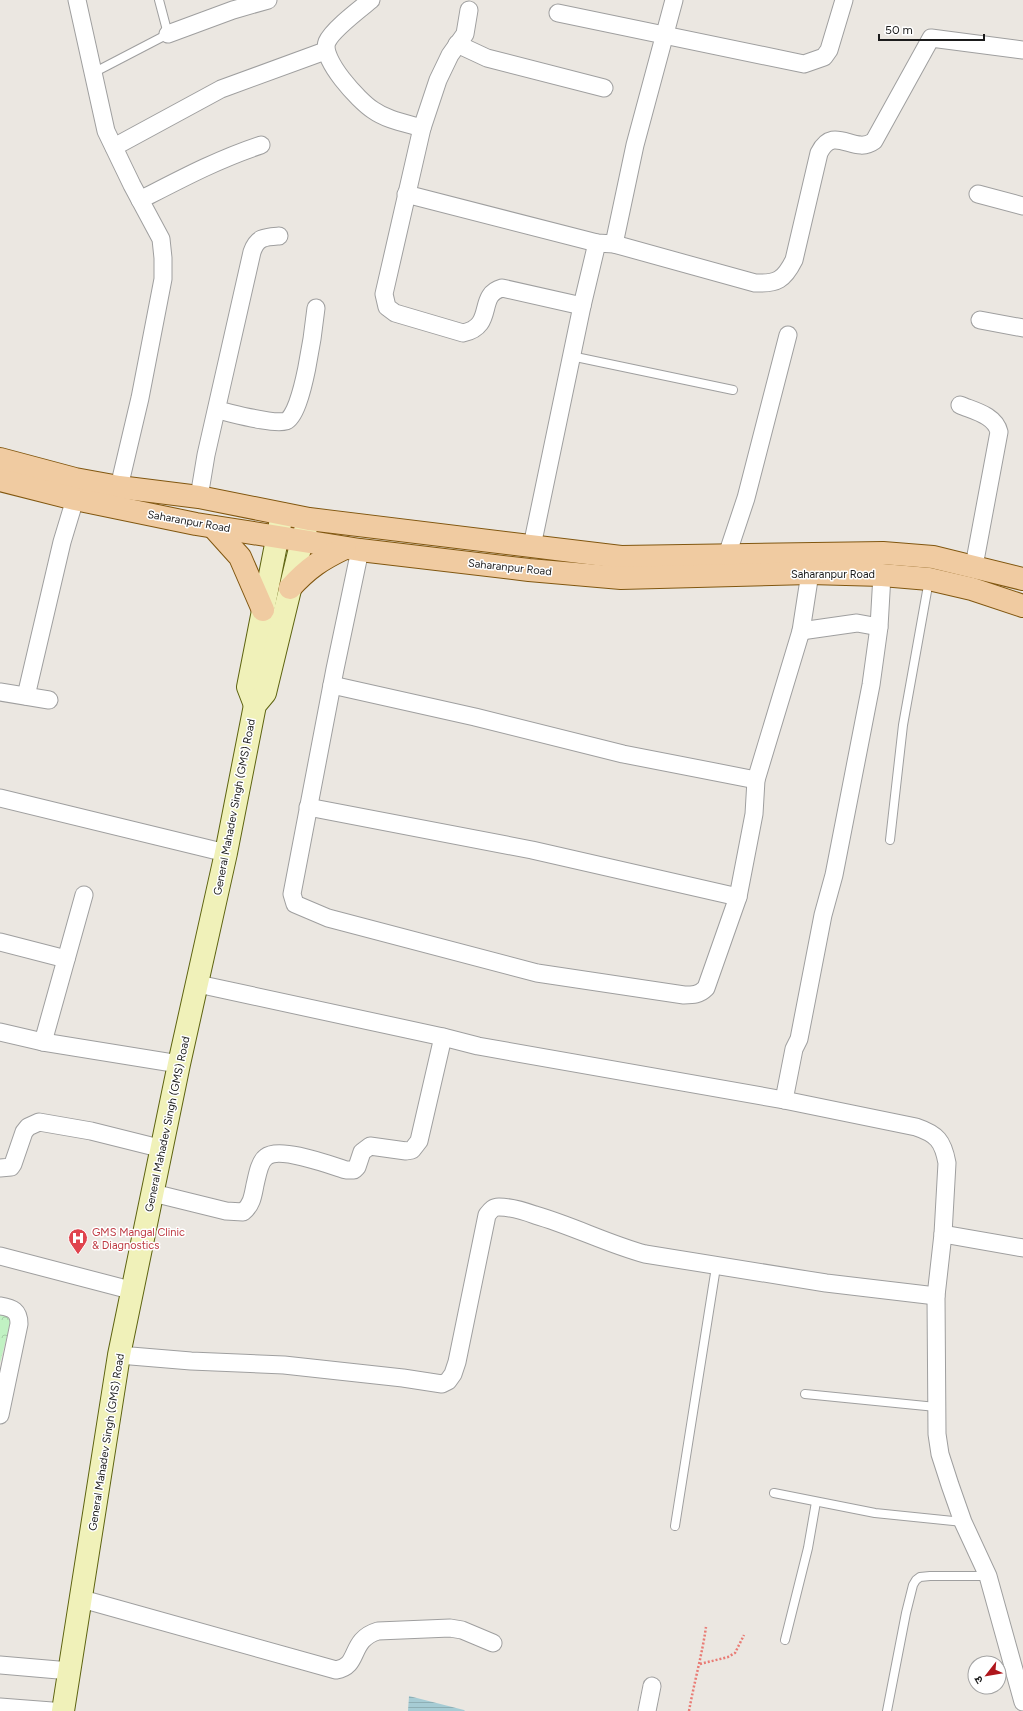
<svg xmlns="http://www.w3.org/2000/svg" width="1023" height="1711" font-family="Figtree,'Noto Sans Devanagari',sans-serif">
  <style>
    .park { fill: url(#park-crowns) }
    .water { fill: url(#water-rules) }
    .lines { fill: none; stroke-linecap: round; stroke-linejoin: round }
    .lane-casing { stroke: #9f9f9f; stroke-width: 10 }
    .street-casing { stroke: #9f9f9f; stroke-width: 19 }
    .secondary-casing { stroke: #5d6310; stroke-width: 24 }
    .primary-casing { stroke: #815710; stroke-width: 24 }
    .path { stroke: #e97b74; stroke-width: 2.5; stroke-dasharray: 2 2; stroke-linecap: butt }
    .lane { stroke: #fff; stroke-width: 8 }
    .street { stroke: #fff; stroke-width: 17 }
    .secondary { stroke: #f0f1b9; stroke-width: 22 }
    .primary { stroke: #f0cba1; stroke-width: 22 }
    .labels { text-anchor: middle; stroke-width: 3; stroke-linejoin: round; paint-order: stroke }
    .street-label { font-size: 11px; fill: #1b1b1b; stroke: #fff }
    .health-label { font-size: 11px; fill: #be3a42; stroke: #fff; text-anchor: start }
  </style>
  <defs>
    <pattern id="park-crowns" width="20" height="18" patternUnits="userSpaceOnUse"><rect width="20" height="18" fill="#c1f2c3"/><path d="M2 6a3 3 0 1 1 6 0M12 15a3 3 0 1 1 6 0" fill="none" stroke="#a5cfa7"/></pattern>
    <pattern id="water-rules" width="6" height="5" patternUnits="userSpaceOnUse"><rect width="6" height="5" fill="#a6ccd4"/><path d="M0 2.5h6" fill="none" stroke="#8eafb5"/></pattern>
  </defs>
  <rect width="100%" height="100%" fill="#ebe7e1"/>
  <polygon class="park" points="0,1315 12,1317 0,1363"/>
  <polygon class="water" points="409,1696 464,1710 465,1711 408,1711"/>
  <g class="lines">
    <g class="lane-casing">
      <g id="lane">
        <polyline points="93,73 168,34 159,0"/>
        <polyline points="571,356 733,390"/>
        <polyline points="890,840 903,725 929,580"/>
        <polyline points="805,1394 936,1407"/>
        <polyline points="774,1493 875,1513 963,1522"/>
        <polyline points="675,1526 716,1267"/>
        <polyline points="785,1640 808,1548 816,1502"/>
        <polyline points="887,1711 906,1613 913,1585 916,1580 920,1577 930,1576 988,1576"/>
      </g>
    </g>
    <g class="street-casing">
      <g id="street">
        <polyline points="77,0 106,131 132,185 161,239 163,258 163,279 140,398 119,487"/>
        <path d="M371 0C360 9 332 30 327 42 320 59 359 101 373 110 387 120 405 123 422 128"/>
        <path d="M469 10 465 34 450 55 438 80 422 128 384 294 387 307 395 313 463 333C496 326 476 295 502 288L582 306"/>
        <polyline points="558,13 804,64 824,57 829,50 844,0"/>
        <polyline points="168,34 233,10 268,0"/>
        <polyline points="457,44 487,58 604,88"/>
        <polyline points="114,147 221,89 325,51"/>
        <path d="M406 194 597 243 614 244 755 283C777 284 784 280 794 260L819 153C834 123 854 156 874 141L931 38 1023 50"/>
        <polyline points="978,194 1023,206"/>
        <path d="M140 200C179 180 218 159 261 145"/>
        <polyline points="614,244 635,145 674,0"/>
        <polyline points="980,320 1023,328"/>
        <path d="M960 405C974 411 995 415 999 432L974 566"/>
        <path d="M217 410C232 413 273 425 286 421 303 414 314 327 316 308"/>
        <path d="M199 497 206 455 252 252C257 237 265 237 279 236"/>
        <polyline points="532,546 582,306 597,243"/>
        <path d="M360 550 335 669 292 894 295 904 328 918 537 973 684 995C693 995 699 995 706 988L738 897 754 814 756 780 801 631 810 573"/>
        <polyline points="727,555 746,498 788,335"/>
        <polyline points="801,631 857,623 879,627"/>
        <polyline points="332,685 475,717 623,754 756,780"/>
        <polyline points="0,692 49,700"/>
        <polyline points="26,696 62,542 75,499"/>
        <polyline points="0,798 226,853"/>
        <polyline points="308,807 532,850 738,897"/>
        <polyline points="0,942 66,959"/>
        <path d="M198 984 443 1037 478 1046 784 1100 916 1127C937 1134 943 1141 947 1163L943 1234 936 1296 937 1434 940 1454 950 1485 963 1522 988 1576 1023 1702"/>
        <polyline points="0,1032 43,1042 179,1064"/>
        <polyline points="43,1042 84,895"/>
        <polyline points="784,1100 794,1049 799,1039 823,915 834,875 871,685 879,627 882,575"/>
        <polyline points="0,1168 11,1167 13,1164 24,1132 28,1127 39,1122 91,1131 163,1149"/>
        <path d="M153 1193 226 1211 243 1212C252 1205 253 1195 255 1185 257 1177 259 1162 266 1157 279 1146 330 1165 346 1170H354L357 1167 362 1152 370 1146 406 1151 412 1150 419 1141 443 1037"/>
        <polyline points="943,1234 1023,1248"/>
        <polyline points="0,1256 134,1291"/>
        <path d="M0 1306C13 1308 19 1311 19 1324L0 1415"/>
        <path d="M119 1355 191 1361 284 1365 403 1378 442 1384 448 1381 453 1374 457 1362 487 1215C491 1210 493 1207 499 1207 511 1207 524 1211 535 1215 573 1226 608 1244 645 1254L826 1283 936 1296"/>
        <path d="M82 1599 336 1670C361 1666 348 1640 378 1631L450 1628 462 1630 493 1643"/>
        <polyline points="0,1665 70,1671"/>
        <polyline points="0,1707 52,1711"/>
        <polyline points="647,1711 652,1686"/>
      </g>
    </g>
    <g class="secondary-casing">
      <g id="secondary">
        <polyline points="255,705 248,687 282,514"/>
        <polyline points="63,1711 119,1355 179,1064 226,853 255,705 265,693 302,540 308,522"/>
      </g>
    </g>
    <g class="primary-casing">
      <g id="primary">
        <polyline points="0,459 75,479 119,487 199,497 309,519 621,557 883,553 933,557 1023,579"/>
        <polyline points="0,480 75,499 196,524 360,550 529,570 621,578 810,573 882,575 929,579 972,589 1023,606"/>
        <polyline points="213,527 240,557 263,610"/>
        <path d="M290 588C308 568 322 559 345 548"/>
      </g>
    </g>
    <g class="path">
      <polyline points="700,1664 728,1657 735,1653 744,1635"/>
      <path d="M689 1711C694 1683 702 1655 706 1627"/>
    </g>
    <use href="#lane" class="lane"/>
    <use href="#street" class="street"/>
    <use href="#secondary" class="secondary"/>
    <use href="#primary" class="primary"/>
  </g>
  <defs>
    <g id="hospital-pin" transform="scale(1)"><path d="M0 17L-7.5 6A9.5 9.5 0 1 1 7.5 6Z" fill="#e0444e" stroke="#fff"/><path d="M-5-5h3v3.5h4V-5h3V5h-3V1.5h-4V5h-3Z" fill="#fff"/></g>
  </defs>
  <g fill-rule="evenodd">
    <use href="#hospital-pin" x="78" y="1238"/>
  </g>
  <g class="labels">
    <g class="street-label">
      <text transform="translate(189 521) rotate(10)" y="4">Saharanpur Road</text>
      <text transform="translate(510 567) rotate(6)" y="4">Saharanpur Road</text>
      <text x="833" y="578">Saharanpur Road</text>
      <text transform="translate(234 807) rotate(-79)" y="4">General Mahadev Singh (GMS) Road</text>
      <text transform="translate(167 1124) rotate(-78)" y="4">General Mahadev Singh (GMS) Road</text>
      <text transform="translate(106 1442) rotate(-81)" y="4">General Mahadev Singh (GMS) Road</text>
    </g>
    <g class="health-label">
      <text x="92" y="1236">GMS Mangal Clinic<tspan x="92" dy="13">&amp; Diagnostics</tspan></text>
    </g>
  </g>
  <g transform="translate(987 1675) rotate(239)"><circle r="19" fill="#ffffff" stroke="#a4a4a4"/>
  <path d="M0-3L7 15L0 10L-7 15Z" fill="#af161c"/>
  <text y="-6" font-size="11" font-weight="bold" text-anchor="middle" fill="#1b1b1b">उ</text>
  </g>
  <path d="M879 34v6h105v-6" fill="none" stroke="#1b1b1b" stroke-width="2"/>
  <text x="885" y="34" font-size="12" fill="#1b1b1b" stroke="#ffffff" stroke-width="3" paint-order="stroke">50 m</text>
</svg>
